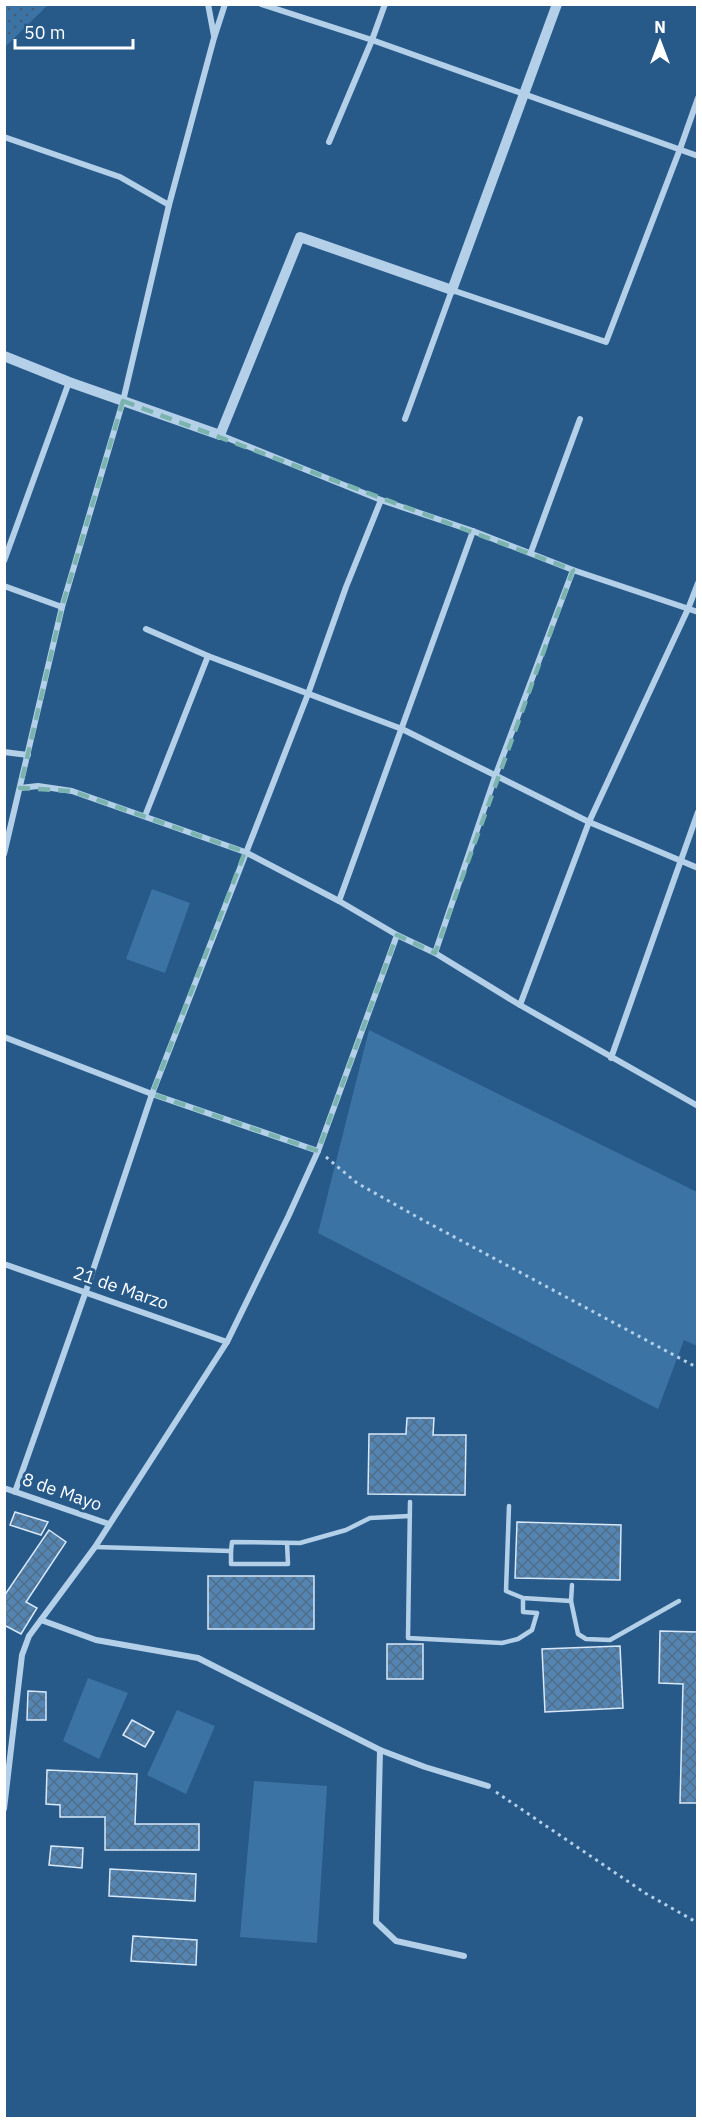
<svg xmlns="http://www.w3.org/2000/svg" width="702" height="2123" font-family="'IBM Plex Sans',sans-serif">
  <style>
    .grass { fill: #3c73a5 }
    .park { fill: url(#park-dots) }
    .building { fill: url(#building-cross-hatch); stroke: #d8e8f7; stroke-width: 1.5 }
    .lines { fill: none; stroke-linecap: round; stroke-linejoin: round }
    .path { stroke: #b4d0e9; stroke-width: 3; stroke-dasharray: 3 4.5; stroke-linecap: butt }
    .service { stroke: #b4d0e9; stroke-width: 4.5 }
    .minor { stroke: #b4d0e9; stroke-width: 6 }
    .tertiary { stroke: #b4d0e9; stroke-width: 10 }
    .marked { fill: none; stroke: #7bb4af; stroke-width: 4.5; stroke-dasharray: 12 8; stroke-linejoin: round }
    .labels { text-anchor: middle; stroke-width: 6; stroke-linejoin: round; paint-order: stroke }
    .street-label { font-size: 18px; fill: #fff; stroke: #275989 }
  </style>
  <defs>
    <pattern id="park-dots" width="8" height="8" patternUnits="userSpaceOnUse" patternTransform="scale(1.5)"><rect width="8" height="8" fill="#3c73a5"/><path d="M2 2h.1M6 6h.1" fill="none" stroke="#465c70" stroke-width="1.8" stroke-linecap="round"/></pattern>
    <pattern id="building-cross-hatch" width="8" height="8" patternUnits="userSpaceOnUse" patternTransform="scale(1.5)"><rect width="8" height="8" fill="#5485b2"/><path d="M0 0l8 8M0 8l8-8" fill="none" stroke="#516e89"/></pattern>
  </defs>
  <rect width="100%" height="100%" fill="#275989"/>
  <g class="grass">
    <polygon points="152,889 190,903 165,973 126,959"/>
    <polygon points="369,1030 697,1192 697,1346 684,1340 658,1409 318,1233"/>
    <polygon points="88,1678 128,1693 99,1759 63,1741"/>
    <polygon points="177,1710 215,1726 186,1794 147,1775"/>
    <polygon points="254,1781 327,1786 317,1943 240,1937"/>
  </g>
  <polygon class="park" points="5,4 48,4 48,5 5,47"/>
  <g class="building">
    <polygon points="407,1418 434,1418 433,1435 466,1435 465,1495 368,1494 369,1434 406,1434"/>
    <polygon points="15,1512 48,1522 41,1535 10,1525"/>
    <polygon points="517,1522 621,1525 620,1580 515,1578"/>
    <polygon points="49,1530 66,1542 26,1602 37,1608 21,1634 4,1625 4,1596"/>
    <rect x="208" y="1576" width="106" height="53"/>
    <polygon points="660,1631 698,1632 698,1803 680,1803 683,1684 659,1683"/>
    <rect x="387" y="1644" width="36" height="35"/>
    <polygon points="620,1646 623,1708 545,1712 542,1649"/>
    <polygon points="28,1691 46,1692 46,1720 27,1720"/>
    <polygon points="132,1720 154,1732 145,1747 123,1735"/>
    <polygon points="47,1770 137,1774 135,1824 199,1824 199,1850 105,1850 105,1817 60,1817 60,1805 46,1804"/>
    <polygon points="51,1846 83,1848 82,1868 49,1865"/>
    <polygon points="110,1869 196,1874 195,1901 109,1896"/>
    <polygon points="133,1936 197,1940 196,1965 131,1961"/>
  </g>
  <g class="lines">
    <g class="path">
      <polyline points="326,1157 357,1183 419,1218 698,1368"/>
      <polyline points="496,1792 645,1893 698,1923"/>
    </g>
    <g class="service">
      <polyline points="410,1502 408,1638 502,1643 518,1639 532,1630 537,1613 523,1612 523,1598"/>
      <polyline points="509,1506 506,1591 523,1598 571,1601"/>
      <polyline points="95,1547 231,1551 232,1542 300,1543 346,1530 370,1518 410,1516"/>
      <polyline points="231,1551 231,1564 288,1564 287,1543"/>
      <polyline points="572,1585 571,1601 578,1634 586,1639 610,1640 679,1601"/>
    </g>
    <g class="minor">
      <polyline points="208,4 214,36"/>
      <polyline points="261,4 372,40 698,156"/>
      <polyline points="4,137 120,177 169,205"/>
      <polyline points="329,142 372,40 385,4"/>
      <polyline points="405,419 452,290 606,342 680,149 698,98"/>
      <polyline points="220,435 381,500 473,531 573,570 698,612"/>
      <polyline points="531,552 580,419"/>
      <polyline points="4,561 69,382"/>
      <polyline points="4,586 62,607"/>
      <polyline points="146,629 208,656 402,729 589,822 698,868"/>
      <polyline points="4,752 28,755"/>
      <polyline points="20,788 38,786 72,791 245,852 339,901 397,935 435,953 520,1005 698,1106"/>
      <polyline points="145,816 208,656"/>
      <polyline points="4,854 62,607 123,401 169,205 214,38 225,4"/>
      <polyline points="339,901 473,531"/>
      <polyline points="435,953 496,774 573,570"/>
      <polyline points="520,1005 589,822 688,609 698,583"/>
      <polyline points="4,1037 152,1094 318,1151"/>
      <polyline points="611,1058 698,812"/>
      <polyline points="4,1264 227,1342"/>
      <polyline points="4,1488 109,1524"/>
      <polyline points="15,1492 86,1291 152,1094 308,694 346,587 381,500"/>
      <polyline points="41,1620 96,1640 198,1658 380,1750 425,1767 488,1786"/>
      <polyline points="380,1750 376,1922 396,1941 464,1956"/>
      <polyline points="4,1809 22,1655 29,1636 95,1547 227,1342 288,1217 318,1151 397,935"/>
    </g>
    <polyline class="tertiary" points="4,356 69,382 220,435 300,237 452,290 557,4"/>
  </g>
  <path class="marked" d="M123 401 573 570 435 953 397 935 318 1151 152 1094 245 852 72 791 20 788 62 607Z"/>
  <g class="labels">
    <g class="street-label">
      <text transform="translate(121 1288) rotate(19)" y="6">21 de Marzo</text>
      <text transform="translate(62 1492) rotate(19)" y="6">8 de Mayo</text>
    </g>
  </g>
  <rect width="702" height="2123" fill="none" stroke="#ffffff" stroke-width="12"/>
  <g transform="translate(660 42)" stroke="#275989" stroke-width="4.5" paint-order="stroke">
  <path d="M0-4.5L10 22L0 15L-10 22Z" fill="#ffffff"/>
  <text y="-9" font-size="16" font-weight="bold" text-anchor="middle" fill="#ffffff">N</text>
  </g>
  <path d="M15 39v9h118v-9" fill="none" stroke="#ffffff" stroke-width="3"/>
  <text x="24" y="39" font-size="18" fill="#ffffff" stroke="#275989" stroke-width="4.5" paint-order="stroke">50 m</text>
</svg>
